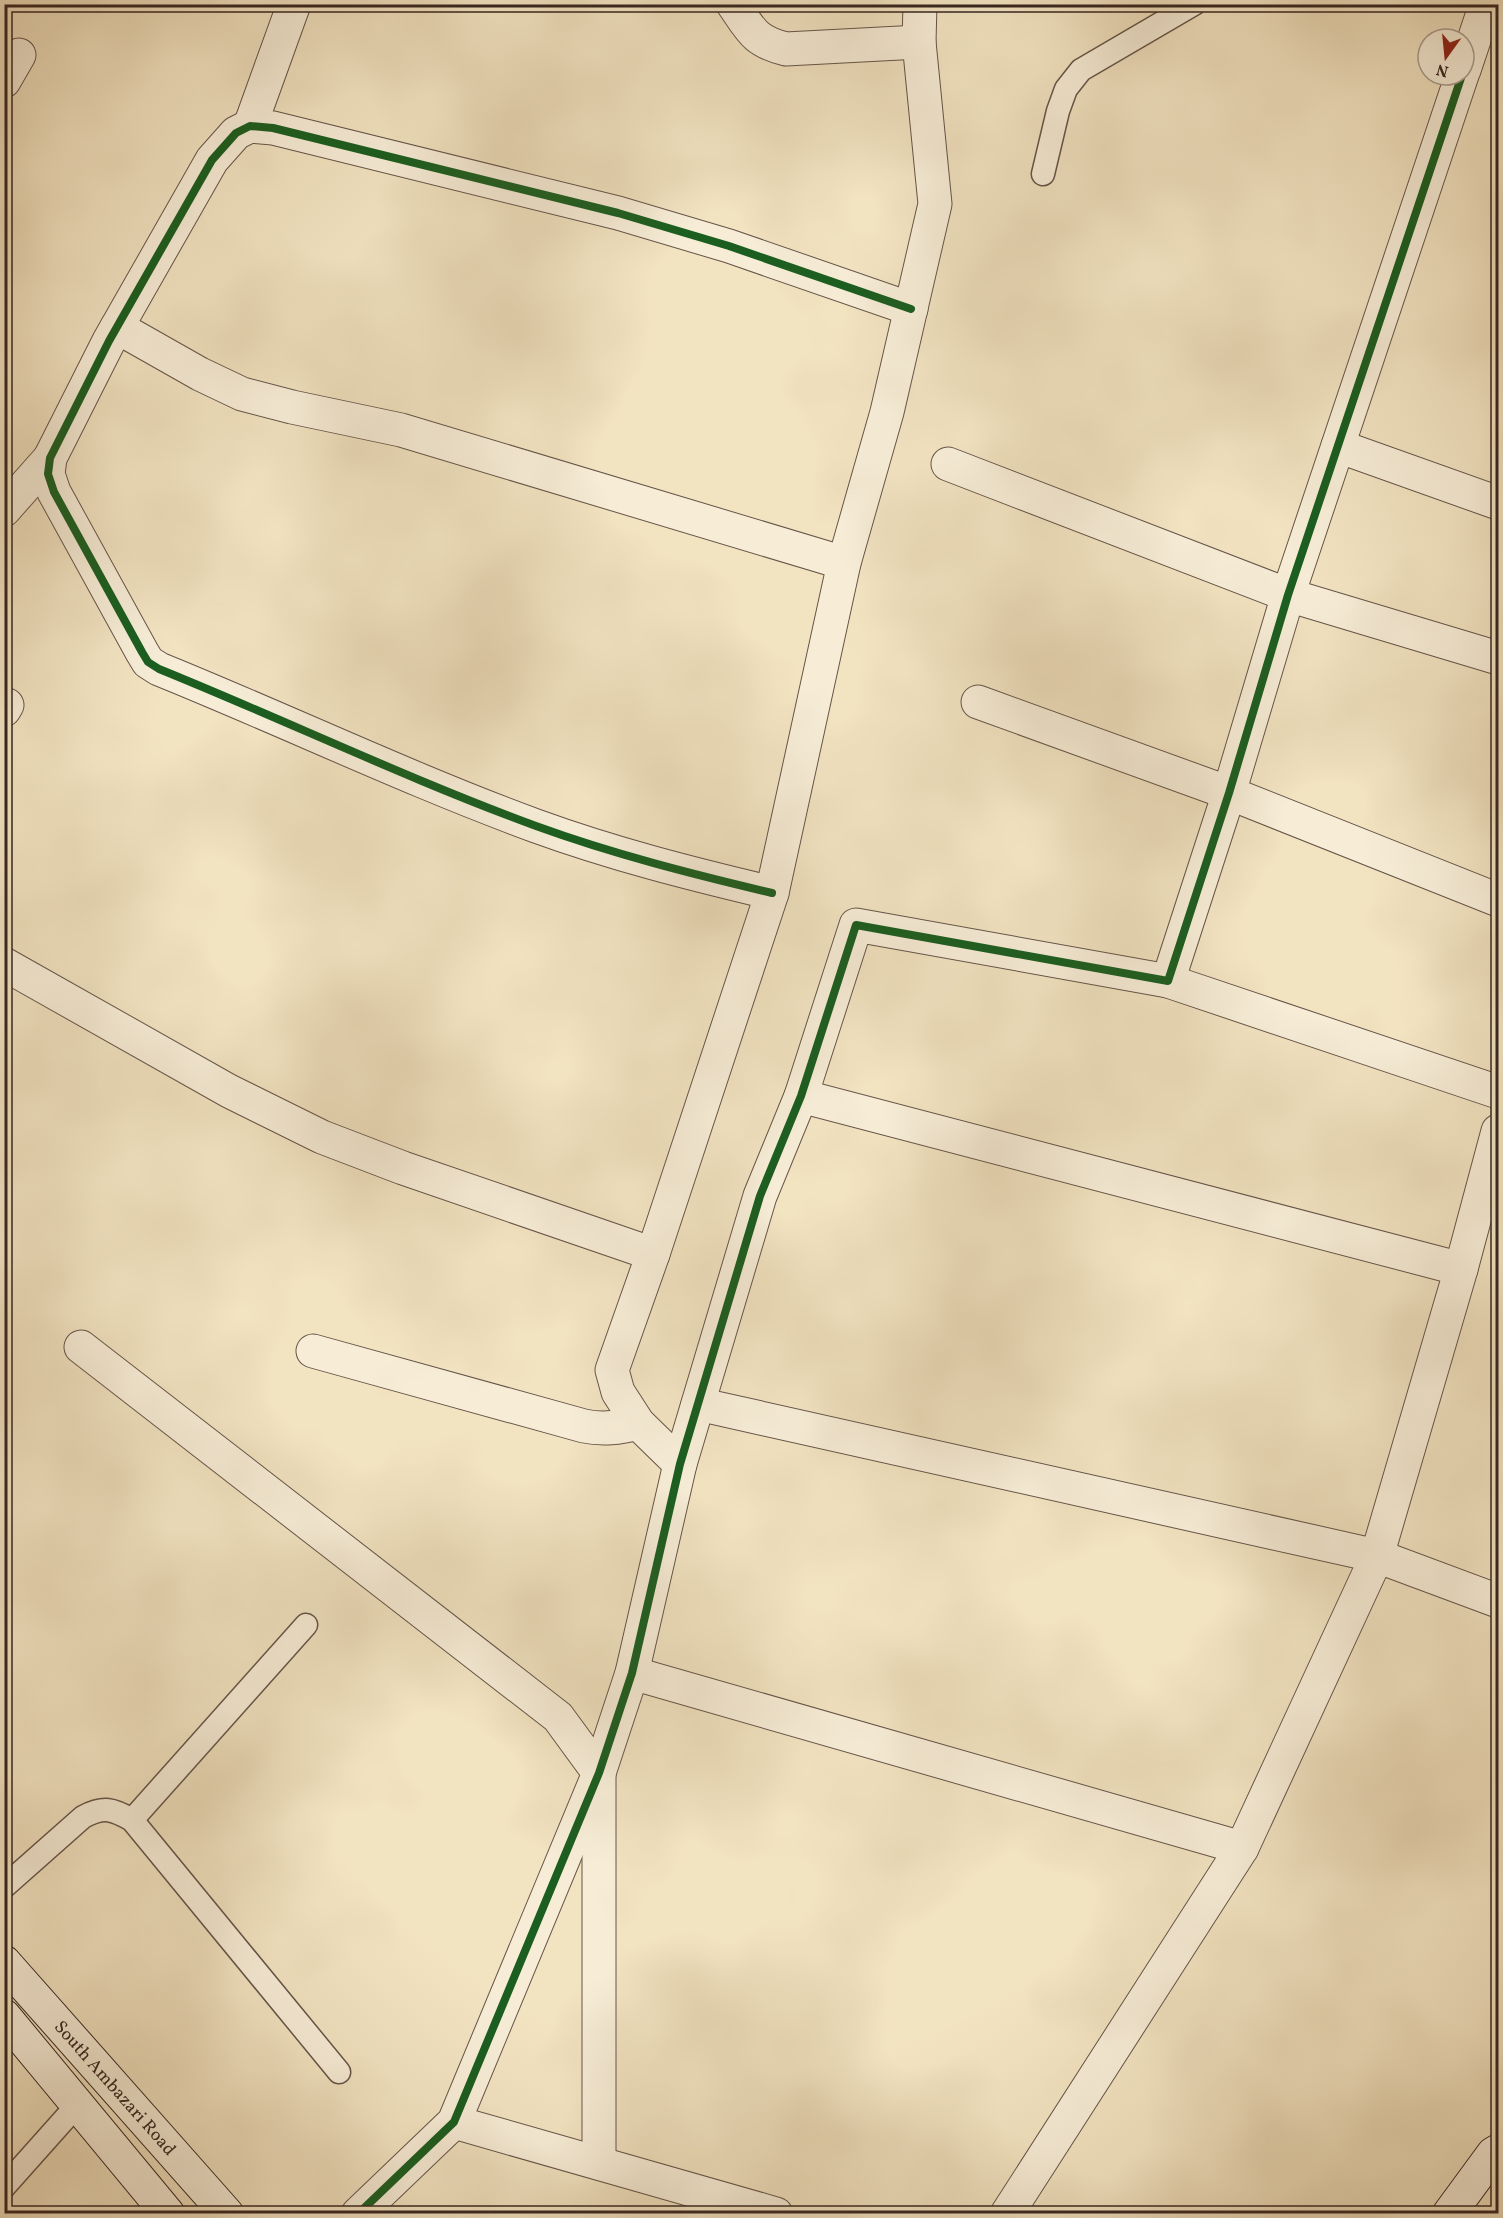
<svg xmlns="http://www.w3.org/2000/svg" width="1503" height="2218" font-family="Vollkorn,serif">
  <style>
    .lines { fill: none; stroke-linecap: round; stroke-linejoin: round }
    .service-casing { stroke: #665549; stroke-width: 25 }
    .minor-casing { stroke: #665549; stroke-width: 35 }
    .secondary-casing { stroke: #372621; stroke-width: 35 }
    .service { stroke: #f7edd7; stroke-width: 22 }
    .minor { stroke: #f7edd7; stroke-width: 33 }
    .secondary { stroke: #f7edd7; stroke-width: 33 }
    .cycleway-casing { stroke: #f7edd7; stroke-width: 11 }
    .cycleway { stroke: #1b5e20; stroke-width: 8 }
    .labels { text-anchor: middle; stroke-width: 6; stroke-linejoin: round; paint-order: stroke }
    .street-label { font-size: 18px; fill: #372621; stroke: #f7edd7 }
  </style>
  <rect width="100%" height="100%" fill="#f2e3c1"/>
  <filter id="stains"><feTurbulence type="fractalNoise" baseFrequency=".00333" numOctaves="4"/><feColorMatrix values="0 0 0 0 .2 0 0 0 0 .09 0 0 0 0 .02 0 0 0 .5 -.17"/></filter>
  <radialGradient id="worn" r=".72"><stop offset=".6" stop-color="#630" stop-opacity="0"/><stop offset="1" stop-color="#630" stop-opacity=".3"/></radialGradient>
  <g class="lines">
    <g class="service-casing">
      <g id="service">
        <polyline points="1043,174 1058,111 1066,89 1081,70 1194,4"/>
        <polyline points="132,1820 306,1625"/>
        <path d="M4 1887 83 1817C104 1806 113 1809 132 1820L339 2072"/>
        <polyline points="4,2187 78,2104"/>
      </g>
    </g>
    <g class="minor-casing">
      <g id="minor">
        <path d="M733 4C751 30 754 41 786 49L919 42"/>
        <polyline points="1464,70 1486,4"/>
        <polyline points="4,81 19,55"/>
        <polyline points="250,126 294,4"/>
        <polyline points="117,327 200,374 242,394 292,407 401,430 844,563"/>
        <polyline points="1338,446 1498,503"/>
        <polyline points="948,464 1288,595 1498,658"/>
        <polyline points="4,510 50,458"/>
        <polyline points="978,702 1229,793 1498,900"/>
        <polyline points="4,710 7,705"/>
        <path d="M772 893C692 874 613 854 536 826 408 779 285 720 159 669L148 662 142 652 54 492 48 474 50 458 109 341 212 160 236 133 250 126 273 128 618 213 729 246 911 309"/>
        <polyline points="4,964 229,1091 322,1137 403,1168 653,1254"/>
        <polyline points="1168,981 1498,1092"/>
        <polyline points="1461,1269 1498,1131"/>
        <polyline points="81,1347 558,1717 599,1773 599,2163"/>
        <path d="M313 1351 584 1426C603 1430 619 1428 638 1423"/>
        <polyline points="698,1404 1377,1556 1461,1269 801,1096"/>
        <polyline points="680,1464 638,1423 618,1392 612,1370 653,1254 772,893 844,563 887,412 935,204 919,42 920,4"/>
        <polyline points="632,1673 1242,1848 1007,2214"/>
        <polyline points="1242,1848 1377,1556 1498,1601"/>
        <polyline points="454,2122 776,2214"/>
        <polyline points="358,2214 454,2122 599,1773 632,1673 680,1464 760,1196 801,1096 856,925 1168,981 1229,793 1288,595 1462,75"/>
      </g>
    </g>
    <g class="secondary-casing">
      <g id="secondary">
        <path id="s1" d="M4 1962 227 2214"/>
        <polyline points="4,2016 168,2214"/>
        <polyline points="1449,2214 1493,2154 1498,2151"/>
      </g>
    </g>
    <use href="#service" class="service"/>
    <use href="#minor" class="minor"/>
    <use href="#secondary" class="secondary"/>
    <g class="cycleway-casing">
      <g id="cycleway">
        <path d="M772 893C692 874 613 854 536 826 408 779 285 720 159 669L148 662 142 652 54 492 48 474 50 458 109 341 212 160 236 133 250 126 273 128 618 213 729 246 911 309"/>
        <polyline points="358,2214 454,2122 599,1773 632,1673 680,1464 760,1196 801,1096 856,925 1168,981 1229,793 1288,595 1462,75"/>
      </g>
    </g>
    <use href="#cycleway" class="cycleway"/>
  </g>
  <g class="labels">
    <g class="street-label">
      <text dy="6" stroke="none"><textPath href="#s1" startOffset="168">South Ambazari Road</textPath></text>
    </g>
  </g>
  <rect width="1503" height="2218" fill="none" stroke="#f2e3c1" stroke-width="24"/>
  <rect x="6" y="6" width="1491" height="2206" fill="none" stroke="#372621" stroke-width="3"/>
  <rect x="12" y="12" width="1479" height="2194" fill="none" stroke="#372621" stroke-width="1.5"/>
  <g transform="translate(1446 57) rotate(195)"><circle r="28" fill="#f7edd7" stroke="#aa9d8e" stroke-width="1.5"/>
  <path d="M0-4.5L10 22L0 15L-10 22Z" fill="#8f2418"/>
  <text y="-9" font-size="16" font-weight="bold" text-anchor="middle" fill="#372621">N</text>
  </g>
  <rect width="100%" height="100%" filter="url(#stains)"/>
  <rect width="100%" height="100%" fill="url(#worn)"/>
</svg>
